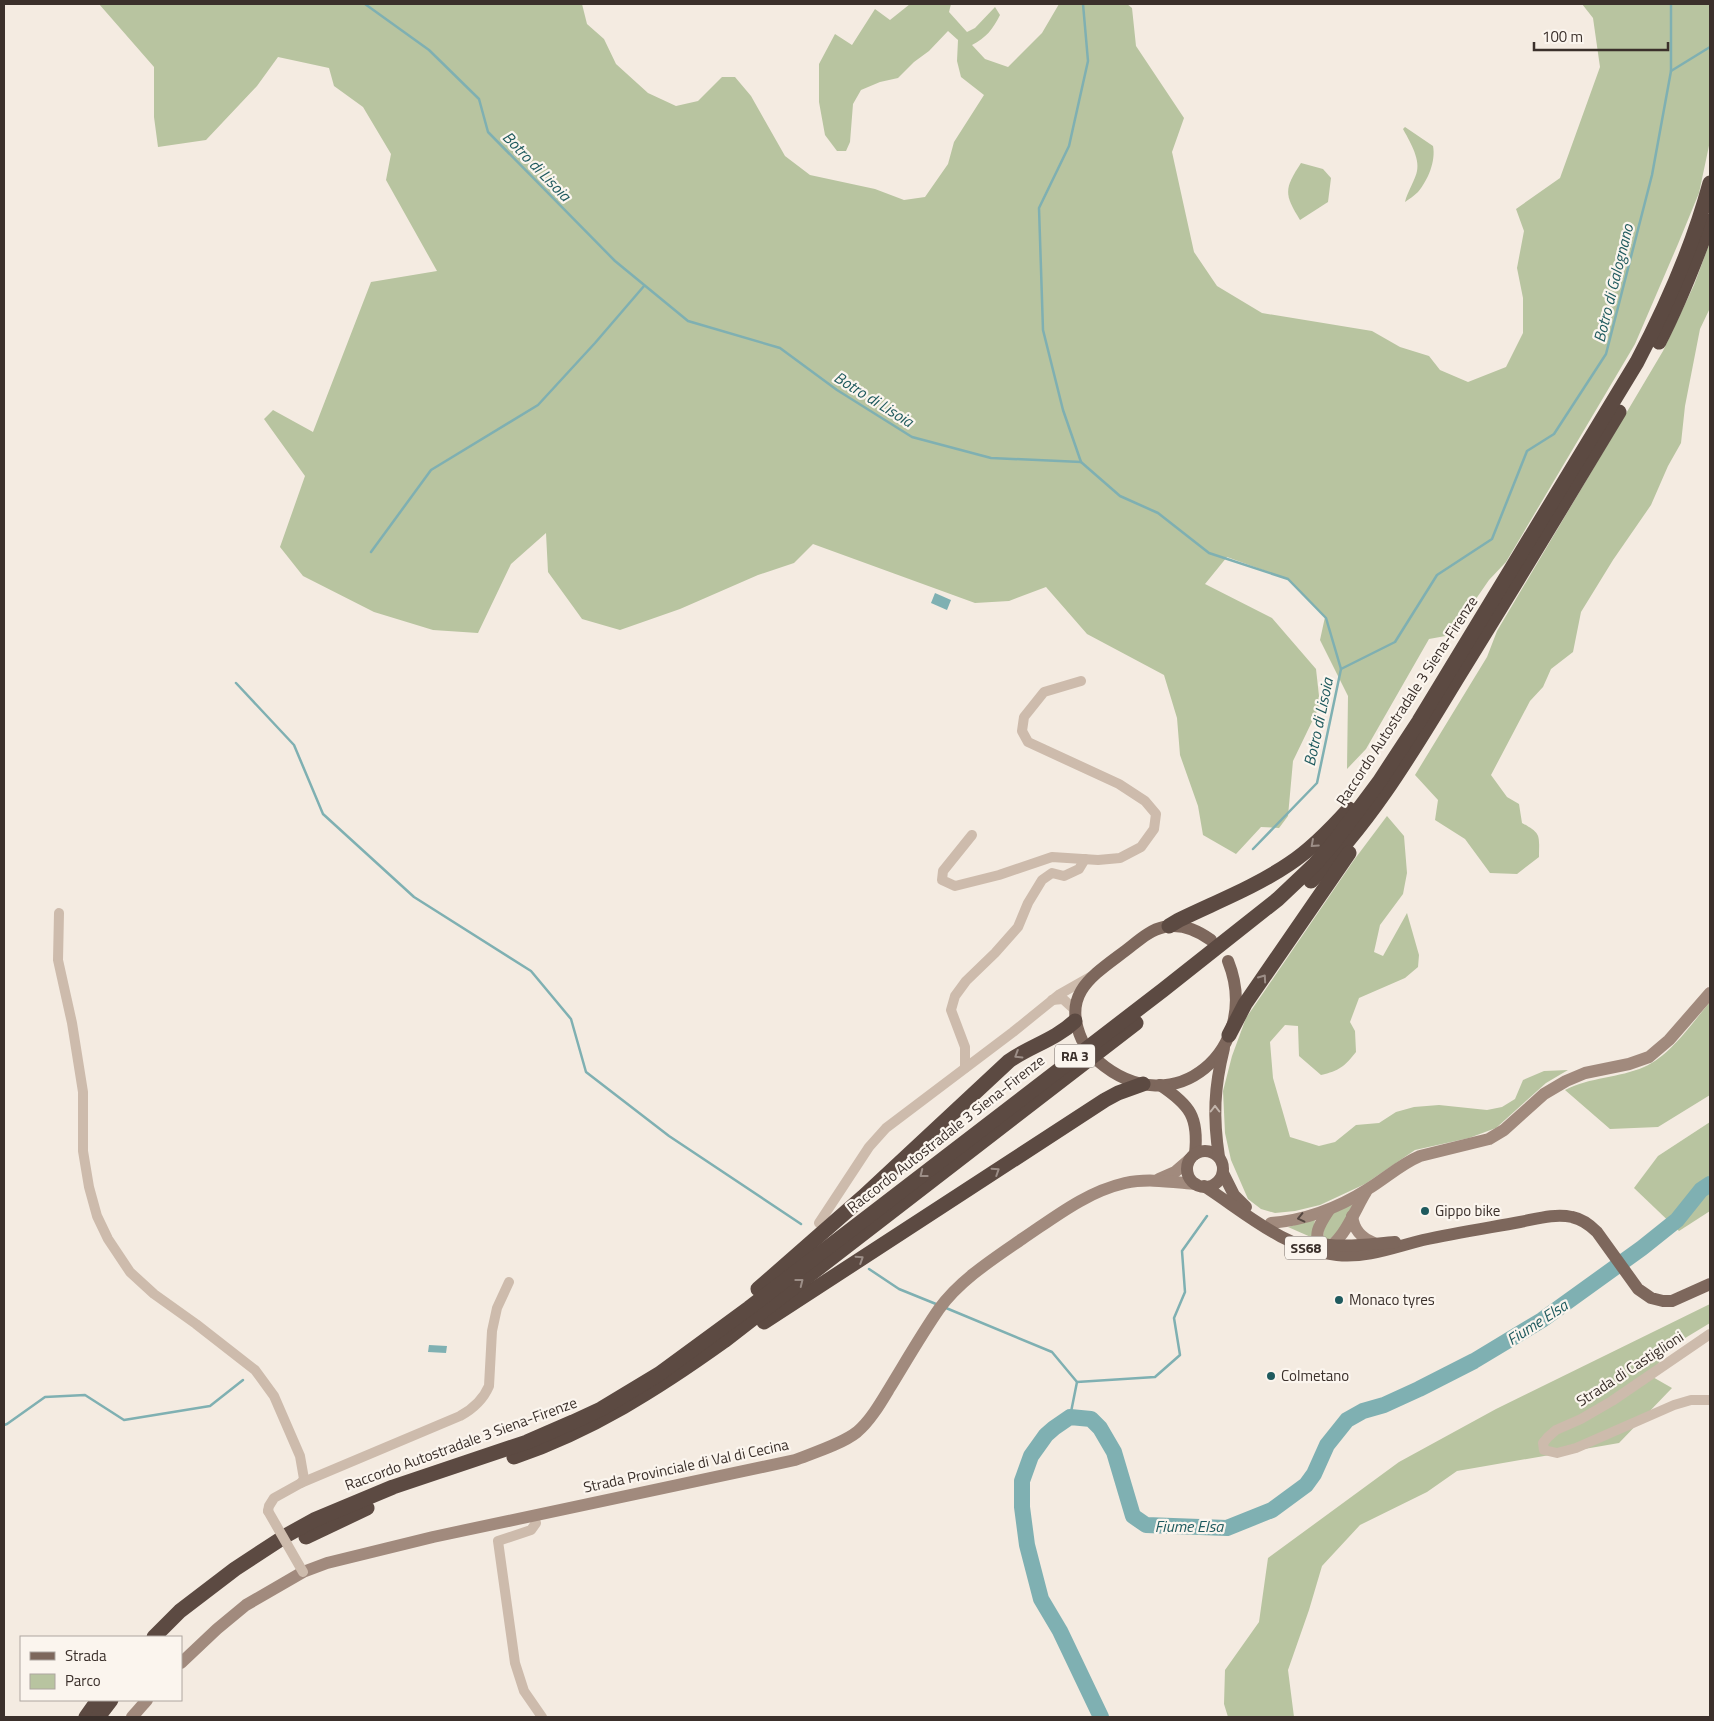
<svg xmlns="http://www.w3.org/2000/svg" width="1714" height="1721" font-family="'Titillium Web',sans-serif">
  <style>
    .green { fill: #b8c4a0 }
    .water { fill: #7fb0b2 }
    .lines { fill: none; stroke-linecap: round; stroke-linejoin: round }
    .stream { stroke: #7fb0b2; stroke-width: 2.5 }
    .river { stroke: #7fb0b2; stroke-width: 16 }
    .street { stroke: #cdbbac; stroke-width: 10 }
    .secondary { stroke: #a18a7d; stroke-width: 12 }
    .primary { stroke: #7d675c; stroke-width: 12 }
    .highway { stroke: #5c4a42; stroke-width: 15 }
    .street-bridge { stroke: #cdbbac; stroke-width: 10 }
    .oneway { stroke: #9c8e87 }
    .oneway2 { stroke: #c2b5ac }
    .oneway3 { stroke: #544640 }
    .poi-dot { fill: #1f5a5e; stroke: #fbf5ee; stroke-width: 2 }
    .labels { text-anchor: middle; stroke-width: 4.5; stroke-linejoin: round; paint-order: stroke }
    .shield { fill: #fbf5ee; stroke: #756b66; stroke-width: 1 }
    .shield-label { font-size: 14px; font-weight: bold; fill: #3b302b }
    .street-label { font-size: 15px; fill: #3b302b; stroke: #fbf5ee }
    .poi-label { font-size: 15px; fill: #3b302b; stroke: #fbf5ee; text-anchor: start }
    .water-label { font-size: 16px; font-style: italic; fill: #1f5a5e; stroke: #fbf5ee }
  </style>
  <rect width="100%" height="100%" fill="#f4ebe1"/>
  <g class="green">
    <path d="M99 4H582L587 24 604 39 616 64 648 93 676 106 698 101 722 77H735L751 96 785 156 810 175 875 189 904 200 925 197 948 164 954 142 984 95 961 77 957 61 958 40 948 31 929 51 914 62 898 78 880 82 861 90 853 104 850 142 846 151H837L825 135 819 102V64L835 34 852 45 875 9 890 20 910 4H951L949 12 967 32 975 28 995 7 1000 15C993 29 986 38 972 45L985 59 1008 67 1042 33 1059 4H1127L1132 8 1136 46 1184 118 1172 152 1194 252 1217 286 1262 313 1372 331 1400 347 1429 356 1440 370 1468 382 1506 367 1523 333V298L1517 268 1524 231 1516 209 1560 178 1600 67 1593 18 1582 4H1710V141L1699 193 1678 244 1635 344 1506 562 1489 580 1451 635 1429 639 1366 749 1347 769 1348 696 1320 640 1325 617 1288 579 1227 557 1205 584 1272 618 1316 669 1320 705 1293 761 1288 816 1279 828 1261 827 1236 854 1203 835 1198 806 1180 755 1177 718 1164 675 1087 634 1046 587 1009 601 975 603 813 544 794 563 758 575 680 609 620 630 582 619 548 572 546 533 511 564 478 633 433 630 374 612 303 576 280 547 305 476 264 419 273 410 313 432 371 282 437 271 386 180 391 154 363 107 334 86 329 68 278 57 257 86 206 140 158 147 154 117V67Z"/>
    <path d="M1405 127 1433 146C1436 161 1428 180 1418 192 1414 196 1409 199 1405 202 1407 193 1416 178 1417 171 1420 158 1409 140 1403 129Z"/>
    <path d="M1301 163 1323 169 1331 178 1328 202 1300 220C1284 194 1284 189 1301 163Z"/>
    <path d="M1710 242V308L1700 329 1685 406 1681 443 1668 466 1651 505 1613 560 1581 612 1573 652 1551 669 1543 687 1530 701 1491 775 1507 797 1519 804 1522 823C1542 834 1539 835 1539 857L1517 874 1490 873 1465 839 1435 820 1438 800 1415 775 1487 657 1497 631 1663 351 1694 285Z"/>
    <path d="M1387 816 1404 836 1407 873 1403 894 1380 925 1374 952 1383 956 1407 913 1419 955 1418 967 1405 978 1359 998 1350 1022 1355 1031 1356 1052C1345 1066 1339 1071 1321 1075L1299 1056 1298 1026 1285 1025 1270 1042 1273 1078 1290 1137 1319 1146 1335 1142 1356 1125 1379 1123 1396 1112 1414 1107 1439 1105 1487 1110 1502 1107 1515 1099 1523 1080 1544 1071 1568 1070 1546 1083 1496 1128 1469 1138 1415 1150 1365 1184 1320 1205 1295 1211 1275 1213 1261 1209 1248 1199 1231 1160 1225 1133 1223 1091 1232 1056 1246 1018 1354 860Z"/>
    <path d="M1710 1002V1095L1658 1127 1610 1129 1565 1090C1590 1077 1619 1078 1644 1067 1670 1056 1692 1023 1710 1002Z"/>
    <polygon points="1710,1122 1710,1211 1679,1231 1634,1188 1658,1156"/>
    <polygon points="1353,1203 1340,1231 1328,1240 1323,1238 1325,1222 1334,1213"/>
    <polygon points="1315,1219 1313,1238 1288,1227"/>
    <polygon points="1710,1304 1710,1323 1667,1349 1651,1376 1672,1388 1619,1443 1457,1471 1427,1492 1360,1525 1322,1566 1309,1610 1288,1670 1294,1717 1228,1717 1224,1704 1225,1670 1259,1622 1268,1558 1399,1462 1496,1409"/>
  </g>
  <g class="water">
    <polygon points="935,593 951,600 947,610 931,603"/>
    <polygon points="429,1345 447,1346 446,1353 428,1352"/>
  </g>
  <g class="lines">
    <g class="stream">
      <polyline points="365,4 429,50 479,99 488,132 615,261 688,321 780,348 837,390 912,437 991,458 1081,462 1120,496 1158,513 1209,553 1288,579 1326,618 1341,669 1317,783 1253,849"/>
      <polyline points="1671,71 1710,47"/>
      <polyline points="1081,462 1063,410 1043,330 1039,208 1069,146 1088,61 1083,4"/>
      <polyline points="371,552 431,470 538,405 595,343 644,286"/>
      <polyline points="1341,669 1395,642 1437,575 1492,539 1527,451 1554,434 1606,354 1652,175 1671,71 1671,4"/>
      <polyline points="236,683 294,745 323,814 414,897 531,971 571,1019 586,1072 669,1136 801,1224"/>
      <polyline points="869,1269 899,1289 936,1304"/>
      <polyline points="946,1308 1052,1352 1077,1382"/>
      <polyline points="1070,1417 1077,1382 1155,1377 1180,1355 1174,1318 1185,1292 1182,1251 1207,1216"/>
      <polyline points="4,1425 7,1424 45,1397 85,1395 124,1420 210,1406 243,1380"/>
    </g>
    <polyline class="river" points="1101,1717 1060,1631 1041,1599 1027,1545 1022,1507 1022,1481 1031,1456 1046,1435 1054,1428 1070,1417 1091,1419 1100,1428 1114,1452 1133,1516 1146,1525 1227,1528 1272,1510 1306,1485 1314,1474 1327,1445 1347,1420 1363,1411 1384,1405 1419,1389 1474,1361 1542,1320 1642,1248 1677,1220 1701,1190 1710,1184"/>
    <g class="street">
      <polyline points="972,835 943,871 942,880 955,886 999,875 1052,857 1098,860 1120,858 1141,847 1154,829 1156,814 1145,801 1119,784 1028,742 1022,731 1024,717 1044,692 1081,681"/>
      <polyline points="59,913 58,960 72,1023 83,1092 83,1151 89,1187 97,1216 108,1239 130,1272 154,1294 196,1324 255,1370 274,1396 300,1456 304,1479 301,1483 274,1498 269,1506 268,1511"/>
      <polyline points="1052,1000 1063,999 1074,1009"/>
      <polyline points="965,1068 965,1047 951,1010 955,996 966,981 995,953 1018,927 1028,903 1042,880 1052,873 1064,876 1079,869 1085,859"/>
      <polyline points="819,1223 869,1147 886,1128 1013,1032 1060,994 1090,977"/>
      <polyline points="1710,1334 1612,1401 1581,1419 1556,1430 1548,1437 1543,1443 1544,1450 1557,1453 1576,1448 1674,1405 1691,1400 1710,1400"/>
      <path d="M301 1483 460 1416C473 1409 483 1400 489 1386L492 1331 497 1308 509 1282"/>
      <polyline points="534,1516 536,1523 531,1530 498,1541 515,1663 524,1691 542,1717"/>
    </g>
    <g class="secondary">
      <polyline points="1159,1179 1175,1172 1190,1159"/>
      <path d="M1352 1216C1354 1230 1361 1238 1374 1243"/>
      <path d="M1271 1223C1307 1220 1338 1208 1368 1189 1386 1178 1401 1164 1420 1156L1489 1139 1504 1130 1544 1094 1566 1081 1585 1073 1629 1064 1649 1057 1669 1040 1710 993"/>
      <path d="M1324 1249C1343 1244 1356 1207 1366 1192"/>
      <path d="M1324 1249C1310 1237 1321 1222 1329 1210"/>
      <path d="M181 1663 217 1629 246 1605 303 1572 327 1563 433 1537 795 1460C813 1453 842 1444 857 1432 870 1421 880 1404 889 1389 905 1363 921 1335 939 1309 960 1280 993 1259 1022 1239 1055 1217 1086 1192 1125 1183 1148 1178 1172 1182 1196 1184"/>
      <polyline points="132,1717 147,1700"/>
    </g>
    <g class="primary">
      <path d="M1082 1040C1061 994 1092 976 1125 951 1137 942 1149 930 1164 927 1181 923 1197 930 1211 940"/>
      <path d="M1098 1061C1174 1127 1263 1048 1228 961"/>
      <path d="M1160 1085C1190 1105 1199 1117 1195 1154"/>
      <circle cx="1205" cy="1169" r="18"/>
      <path d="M1219 1157C1213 1117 1214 1088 1224 1048"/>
      <polyline points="1223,1173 1234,1195 1246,1207"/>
      <path d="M1204 1186C1247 1214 1285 1249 1337 1255 1368 1258 1394 1247 1423 1240 1455 1233 1487 1228 1520 1222 1536 1219 1555 1213 1572 1217 1582 1219 1590 1225 1597 1232L1638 1289 1651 1298 1663 1301H1672L1710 1284"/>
      <path d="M1313 1242C1339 1249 1368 1244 1395 1242"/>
    </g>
    <g class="highway">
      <path d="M1659 342C1679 303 1695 262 1710 221"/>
      <path d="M1311 881C1372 822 1415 747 1459 675 1513 588 1566 500 1619 412"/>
      <path d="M1169 926 1179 920C1216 902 1255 887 1289 864 1312 849 1331 829 1349 809"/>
      <polyline points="1229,1035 1245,1004 1349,853"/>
      <path d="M758 1289 863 1197 1009 1061C1030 1046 1055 1040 1075 1021"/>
      <polyline points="764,1322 1105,1100 1118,1093 1143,1084"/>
      <path d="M514 1457C592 1430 657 1389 724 1341L1136 1023"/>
      <polyline points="306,1537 367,1508"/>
      <path d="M154 1637 180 1611 235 1569 287 1535 314 1520 393 1487 527 1442 573 1422 601 1409 659 1374 749 1308 1163 990 1278 899 1315 864 1335 841 1379 782 1419 721 1637 362C1667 305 1693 246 1710 183"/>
      <polyline points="86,1717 98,1700"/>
      <polyline points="98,1717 111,1700"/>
    </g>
    <polyline class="street-bridge" points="268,1511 303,1572"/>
  </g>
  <defs><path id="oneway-chevron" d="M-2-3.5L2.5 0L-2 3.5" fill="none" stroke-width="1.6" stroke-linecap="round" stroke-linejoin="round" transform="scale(1.25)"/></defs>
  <g class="oneway">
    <use href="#oneway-chevron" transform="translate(1314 844) rotate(138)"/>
    <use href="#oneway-chevron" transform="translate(1263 978) rotate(-55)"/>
    <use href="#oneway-chevron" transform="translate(1018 1055) rotate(148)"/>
    <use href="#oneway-chevron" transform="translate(996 1171) rotate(-33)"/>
    <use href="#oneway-chevron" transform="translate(923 1174) rotate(142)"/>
    <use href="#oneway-chevron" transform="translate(860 1259) rotate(-33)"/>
    <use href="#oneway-chevron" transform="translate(800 1282) rotate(-38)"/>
  </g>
  <use class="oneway2" href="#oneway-chevron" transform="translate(1215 1109) rotate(-90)"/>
  <use class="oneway3" href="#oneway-chevron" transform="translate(1301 1218) rotate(167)"/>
  <g class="poi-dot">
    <circle cx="1425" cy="1211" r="5"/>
    <circle cx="1339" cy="1300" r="5"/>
    <circle cx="1271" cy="1376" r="5"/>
  </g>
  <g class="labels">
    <g class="shield">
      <rect x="1055" y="1044.5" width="40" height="23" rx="4"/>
      <rect x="1285" y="1236.5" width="42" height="23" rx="4"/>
    </g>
    <g class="shield-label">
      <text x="1075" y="1061">RA 3</text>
      <text x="1306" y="1253">SS68</text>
    </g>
    <g class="street-label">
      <text transform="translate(1407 701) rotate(-57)" y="5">Raccordo Autostradale 3 Siena-Firenze</text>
      <text transform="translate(946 1134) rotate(-38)" y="5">Raccordo Autostradale 3 Siena-Firenze</text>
      <text transform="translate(1630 1369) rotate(-33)" y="5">Strada di Castiglioni</text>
      <text transform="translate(461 1444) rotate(-20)" y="5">Raccordo Autostradale 3 Siena-Firenze</text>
      <text transform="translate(686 1466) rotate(-12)" y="5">Strada Provinciale di Val di Cecina</text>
    </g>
    <g class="poi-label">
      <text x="1435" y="1216">Gippo bike</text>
      <text x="1349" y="1305">Monaco tyres</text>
      <text x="1281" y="1381">Colmetano</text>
    </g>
    <g class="water-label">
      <text transform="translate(537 166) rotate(46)" y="6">Botro di Lisoia</text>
      <text transform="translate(1613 283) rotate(-76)" y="6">Botro di Galognano</text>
      <text transform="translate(874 399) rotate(32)" y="6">Botro di Lisoia</text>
      <text transform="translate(1318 722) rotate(-78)" y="6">Botro di Lisoia</text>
      <text transform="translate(1537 1322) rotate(-33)" y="6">Fiume Elsa</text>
      <text x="1189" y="1532">Fiume Elsa</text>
    </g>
  </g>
  <rect width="1714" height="1721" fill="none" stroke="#3b302b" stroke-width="10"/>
  <rect x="20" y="1636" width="162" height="65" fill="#fbf5ee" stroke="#aea6a0"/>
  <rect x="30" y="1652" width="25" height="8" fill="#7d675c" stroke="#aea6a0"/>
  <text x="65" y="1661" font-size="15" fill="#3b302b">Strada</text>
  <rect x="30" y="1674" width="25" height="15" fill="#b8c4a0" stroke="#aea6a0"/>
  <text x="65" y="1686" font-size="15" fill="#3b302b">Parco</text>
  <path d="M1534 42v8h134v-8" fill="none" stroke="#3b302b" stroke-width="2.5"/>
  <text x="1542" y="42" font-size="15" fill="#3b302b" stroke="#fbf5ee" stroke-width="4" paint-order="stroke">100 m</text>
</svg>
